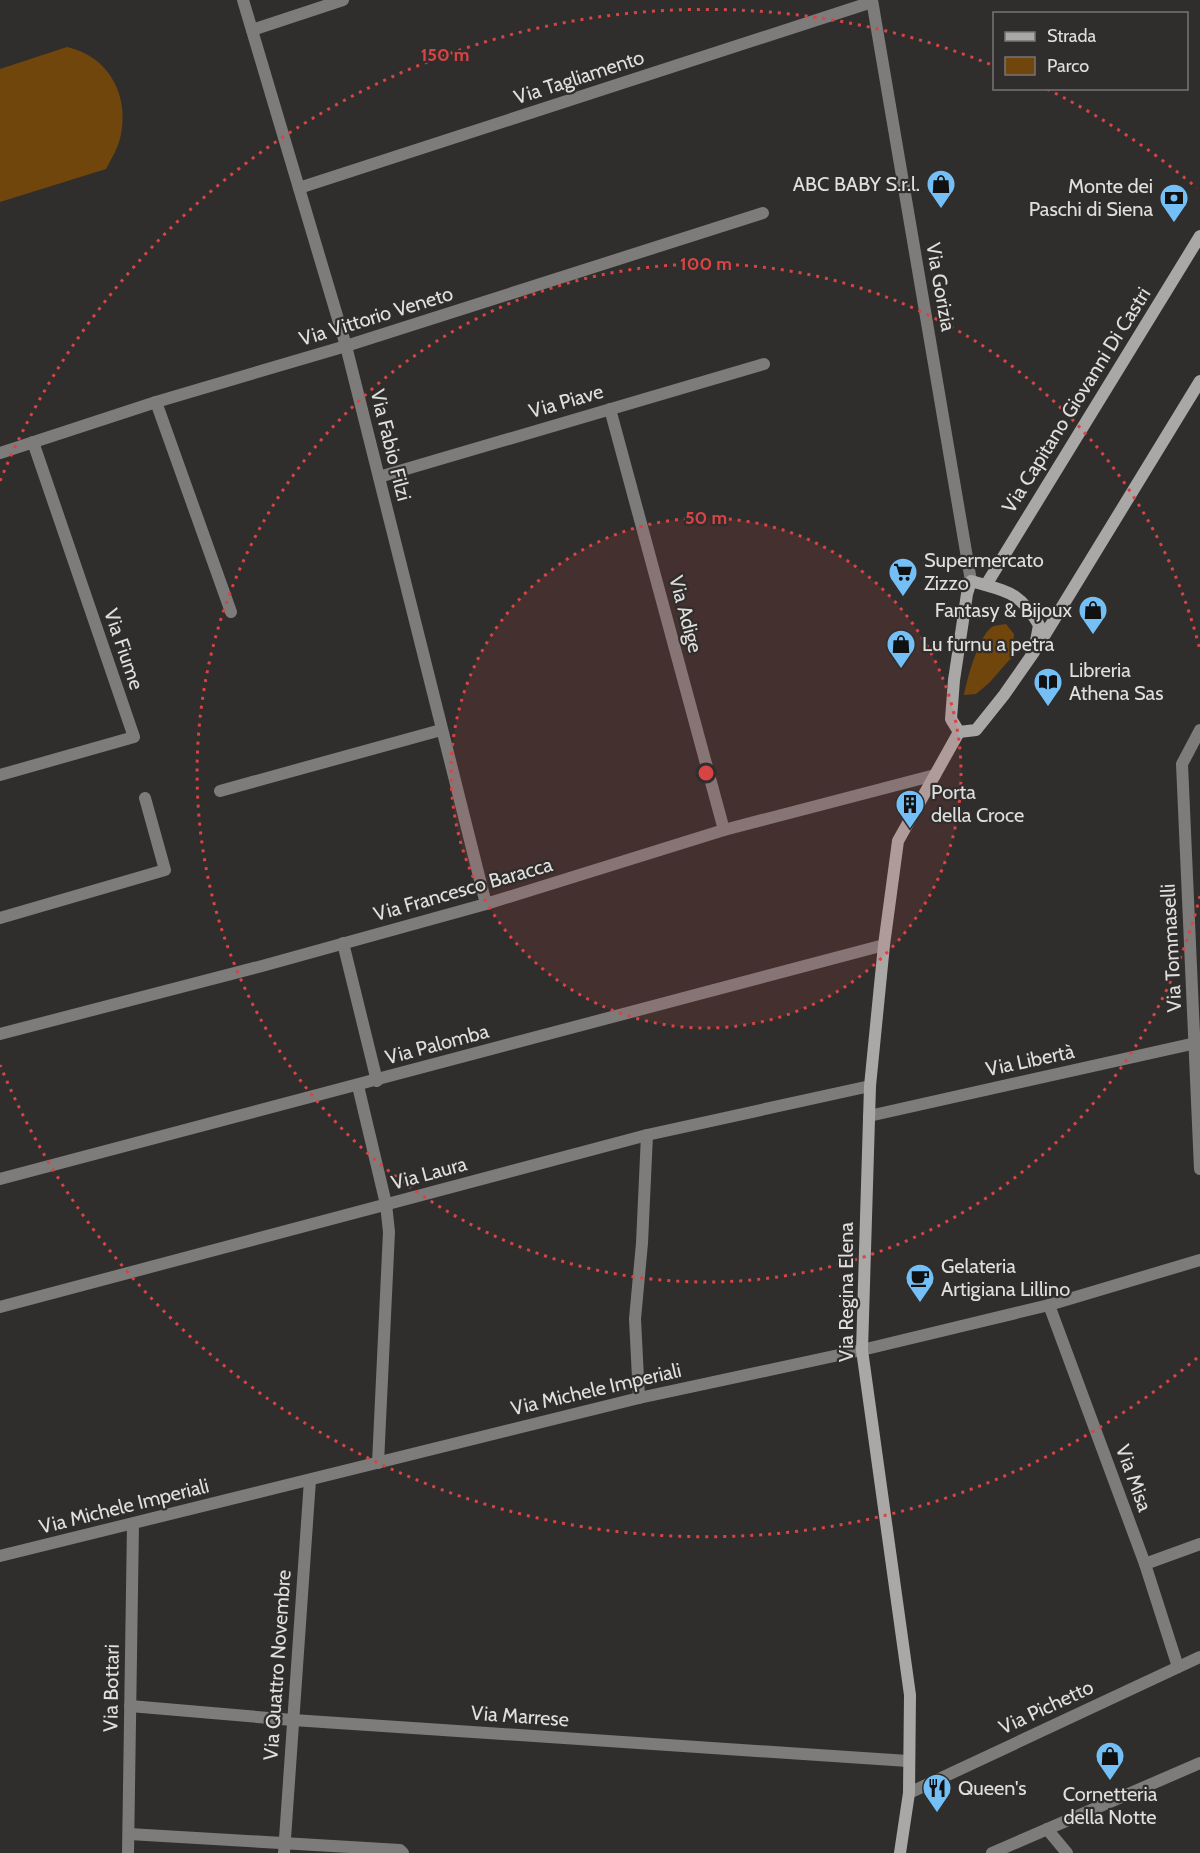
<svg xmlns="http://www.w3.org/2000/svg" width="1200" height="1853" font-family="Cabin,sans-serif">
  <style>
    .green { fill: #70460c }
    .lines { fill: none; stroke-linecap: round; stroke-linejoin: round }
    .lane { stroke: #7d7c7b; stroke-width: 12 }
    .street { stroke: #7d7c7b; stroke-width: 12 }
    .secondary { stroke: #aaa8a6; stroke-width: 12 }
    .ring { fill: none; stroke: #d84343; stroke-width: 3; stroke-dasharray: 3 6 }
    .labels { text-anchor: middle; stroke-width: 4.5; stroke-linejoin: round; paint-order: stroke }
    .street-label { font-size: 20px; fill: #e1dfde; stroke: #302e2c }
    .poi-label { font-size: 20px; fill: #e1dfde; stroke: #302e2c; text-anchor: start }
    .centre { fill: #d84343; stroke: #302e2c; stroke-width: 3 }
    .ring-label { font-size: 18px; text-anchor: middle; font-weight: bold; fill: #d84343; stroke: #302e2c; stroke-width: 4.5; stroke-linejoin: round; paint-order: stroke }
  </style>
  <rect width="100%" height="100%" fill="#302e2c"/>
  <g class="green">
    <path d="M67 47C108 56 129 94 121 134 119 146 112 158 106 169L0 202V69Z"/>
    <path d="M1006 624 1014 634 1012 657 989 683 976 694 964 695C967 679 979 635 992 627 995 625 1002 625 1006 624Z"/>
  </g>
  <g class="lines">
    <g class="lane">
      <polyline points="156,402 231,612"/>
      <polyline points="220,791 441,730"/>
      <polyline points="0,918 165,870 145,798"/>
    </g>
    <g class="street">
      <polyline points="243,0 346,346 486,904"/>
      <polyline points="872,0 971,581"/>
      <polyline points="252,30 343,0"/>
      <polyline points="299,188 872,2"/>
      <polyline points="610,409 724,830"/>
      <polyline points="0,453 156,402 346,346 763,213"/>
      <polyline points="379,477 764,364"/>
      <polyline points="1200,730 1182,764 1200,1169"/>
      <polyline points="0,775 134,737 33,442"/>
      <polyline points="343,943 377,1081"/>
      <polyline points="0,1034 262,966 486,904 724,830 935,775"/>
      <polyline points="358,1086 386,1204 389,1232 378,1463"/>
      <polyline points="869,1116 1200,1042"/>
      <polyline points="0,1179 884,945"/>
      <polyline points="1049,1305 1145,1564 1178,1667"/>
      <polyline points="0,1307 647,1135 870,1086"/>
      <polyline points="639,1398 635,1319 642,1243 647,1135"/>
      <polyline points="0,1556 639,1398 862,1350 1049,1305 1200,1260"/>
      <polyline points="1145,1564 1200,1544"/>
      <polyline points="130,1706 293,1720 908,1761"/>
      <polyline points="909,1793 1200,1657"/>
      <polyline points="1047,1829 1067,1853"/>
      <polyline points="129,1834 400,1850 403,1853"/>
      <polyline points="128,1853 133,1524"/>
      <polyline points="284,1853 310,1480"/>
      <polyline points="992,1853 1200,1763"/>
    </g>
    <g class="secondary">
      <path d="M971 581C1008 592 1018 590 1039 625L1034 652 1004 695 976 730 959 732 951 719 954 680 967 594Z"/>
      <polyline points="986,585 1200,236"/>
      <polyline points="1038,646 1200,381"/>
      <polyline points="900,1853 909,1793 910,1695 862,1350 870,1086 884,945 898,841 959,732"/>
    </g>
  </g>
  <circle cx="706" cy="773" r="255" fill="#d84343" fill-opacity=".12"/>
  <g class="ring">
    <circle cx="706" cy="773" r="255"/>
    <path d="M1200 896A509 509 0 1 1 1200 650"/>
    <path d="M1197 1358A764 764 0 0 1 0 1065M0 481A764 764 0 0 1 992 65M1047 89A764 764 0 0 1 1197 188"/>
  </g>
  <defs>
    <g id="shop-pin" transform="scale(1.5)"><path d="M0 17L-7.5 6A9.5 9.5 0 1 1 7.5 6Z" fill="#74c0f6" stroke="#302e2c"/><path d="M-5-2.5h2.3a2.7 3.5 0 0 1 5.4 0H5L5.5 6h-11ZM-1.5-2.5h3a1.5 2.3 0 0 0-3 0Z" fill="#111"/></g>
    <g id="bank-pin" transform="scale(1.5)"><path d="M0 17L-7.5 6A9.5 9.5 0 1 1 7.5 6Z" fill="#74c0f6" stroke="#302e2c"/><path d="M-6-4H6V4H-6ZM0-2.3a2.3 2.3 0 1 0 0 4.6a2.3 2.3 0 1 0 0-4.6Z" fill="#111"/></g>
    <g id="supermarket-pin" transform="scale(1.5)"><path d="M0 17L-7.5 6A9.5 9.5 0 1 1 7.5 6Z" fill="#74c0f6" stroke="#302e2c"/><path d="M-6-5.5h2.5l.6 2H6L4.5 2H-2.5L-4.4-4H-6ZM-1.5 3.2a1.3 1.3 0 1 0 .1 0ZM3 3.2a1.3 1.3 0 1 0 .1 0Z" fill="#111"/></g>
    <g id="library-pin" transform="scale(1.5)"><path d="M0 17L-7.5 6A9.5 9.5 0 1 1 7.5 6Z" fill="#74c0f6" stroke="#302e2c"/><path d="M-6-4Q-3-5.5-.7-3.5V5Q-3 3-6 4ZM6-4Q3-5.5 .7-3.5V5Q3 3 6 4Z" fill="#111"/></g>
    <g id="building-pin" transform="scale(1.5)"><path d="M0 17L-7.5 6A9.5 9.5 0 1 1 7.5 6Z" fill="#74c0f6" stroke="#302e2c"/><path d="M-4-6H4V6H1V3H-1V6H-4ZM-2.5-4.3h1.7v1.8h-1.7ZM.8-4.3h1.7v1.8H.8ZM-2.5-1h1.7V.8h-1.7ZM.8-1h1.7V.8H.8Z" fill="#111"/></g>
    <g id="cafe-pin" transform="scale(1.5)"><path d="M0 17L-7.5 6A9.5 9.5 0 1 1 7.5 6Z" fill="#74c0f6" stroke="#302e2c"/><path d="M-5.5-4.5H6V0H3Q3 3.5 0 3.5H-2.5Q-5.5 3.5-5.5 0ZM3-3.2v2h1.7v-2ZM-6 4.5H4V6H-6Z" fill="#111"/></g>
    <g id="restaurant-pin" transform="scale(1.5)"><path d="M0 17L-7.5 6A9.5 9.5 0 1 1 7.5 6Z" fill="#74c0f6" stroke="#302e2c"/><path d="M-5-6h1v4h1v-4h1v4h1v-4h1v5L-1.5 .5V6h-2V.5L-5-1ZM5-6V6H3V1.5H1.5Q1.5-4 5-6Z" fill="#111"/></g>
  </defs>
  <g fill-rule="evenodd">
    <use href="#shop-pin" x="941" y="184"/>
    <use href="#bank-pin" x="1174" y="198"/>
    <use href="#supermarket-pin" x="903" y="572"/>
    <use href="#shop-pin" x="1093" y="610"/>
    <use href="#shop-pin" x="901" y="644"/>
    <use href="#library-pin" x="1048" y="682"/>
    <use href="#building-pin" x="910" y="804"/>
    <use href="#cafe-pin" x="920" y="1278"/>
    <use href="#shop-pin" x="1110" y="1756"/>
    <use href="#restaurant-pin" x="937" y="1788"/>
  </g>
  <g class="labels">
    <g class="street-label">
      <text transform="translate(579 77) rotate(-18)" y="7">Via Tagliamento</text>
      <text transform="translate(941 287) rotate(80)" y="7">Via Gorizia</text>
      <text transform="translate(376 316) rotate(-17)" y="7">Via Vittorio Veneto</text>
      <text transform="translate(1076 400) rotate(-58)" y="7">Via Capitano Giovanni Di Castri</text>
      <text transform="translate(566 401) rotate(-16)" y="7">Via Piave</text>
      <text transform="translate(391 445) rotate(76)" y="7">Via Fabio Filzi</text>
      <text transform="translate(686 614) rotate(75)" y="7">Via Adige</text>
      <text transform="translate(124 649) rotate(71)" y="7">Via Fiume</text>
      <text transform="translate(463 889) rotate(-16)" y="7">Via Francesco Baracca</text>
      <text transform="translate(1171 948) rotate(-93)" y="7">Via Tommaselli</text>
      <text transform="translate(437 1044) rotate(-15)" y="7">Via Palomba</text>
      <text transform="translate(1030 1060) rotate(-12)" y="7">Via Libertà</text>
      <text transform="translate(429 1173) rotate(-15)" y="7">Via Laura</text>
      <text transform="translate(846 1292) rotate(-90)" y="7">Via Regina Elena</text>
      <text transform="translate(596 1389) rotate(-13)" y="7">Via Michele Imperiali</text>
      <text transform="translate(1134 1478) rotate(70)" y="7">Via Misa</text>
      <text transform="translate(124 1506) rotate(-14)" y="7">Via Michele Imperiali</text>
      <text transform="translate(277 1665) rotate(-86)" y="7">Via Quattro Novembre</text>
      <text transform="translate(111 1688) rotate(-89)" y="7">Via Bottari</text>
      <text transform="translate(1046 1707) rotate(-25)" y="7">Via Pichetto</text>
      <text transform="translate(520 1716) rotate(4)" y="7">Via Marrese</text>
    </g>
    <g class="poi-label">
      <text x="920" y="191" text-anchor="end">ABC BABY S.r.l.</text>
      <text x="1153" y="193" text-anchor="end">Monte dei<tspan x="1153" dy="23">Paschi di Siena</tspan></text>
      <text x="924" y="567">Supermercato<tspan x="924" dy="23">Zizzo</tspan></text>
      <text x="1072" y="617" text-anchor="end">Fantasy &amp; Bijoux</text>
      <text x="922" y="651">Lu furnu a petra</text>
      <text x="1069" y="677">Libreria<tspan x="1069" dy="23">Athena Sas</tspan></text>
      <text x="931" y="799">Porta<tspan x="931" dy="23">della Croce</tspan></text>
      <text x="941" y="1273">Gelateria<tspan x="941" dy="23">Artigiana Lillino</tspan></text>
      <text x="958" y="1795">Queen's</text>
      <text x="1110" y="1801" text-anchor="middle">Cornetteria<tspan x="1110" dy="23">della Notte</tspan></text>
    </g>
  </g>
  <circle cx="706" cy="773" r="9" class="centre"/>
  <g class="ring-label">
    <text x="445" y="61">150 m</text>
    <text x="706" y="270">100 m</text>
    <text x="706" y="524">50 m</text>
  </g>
  <rect x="993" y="12" width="195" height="78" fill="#302e2c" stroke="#777573" stroke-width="1.5"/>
  <rect x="1005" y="32" width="30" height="9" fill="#aaa8a6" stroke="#777573" stroke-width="1.5"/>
  <text x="1047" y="42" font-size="18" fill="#e1dfde">Strada</text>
  <rect x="1005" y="57" width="30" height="18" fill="#70460c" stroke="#777573" stroke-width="1.5"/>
  <text x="1047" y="72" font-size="18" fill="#e1dfde">Parco</text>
</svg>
